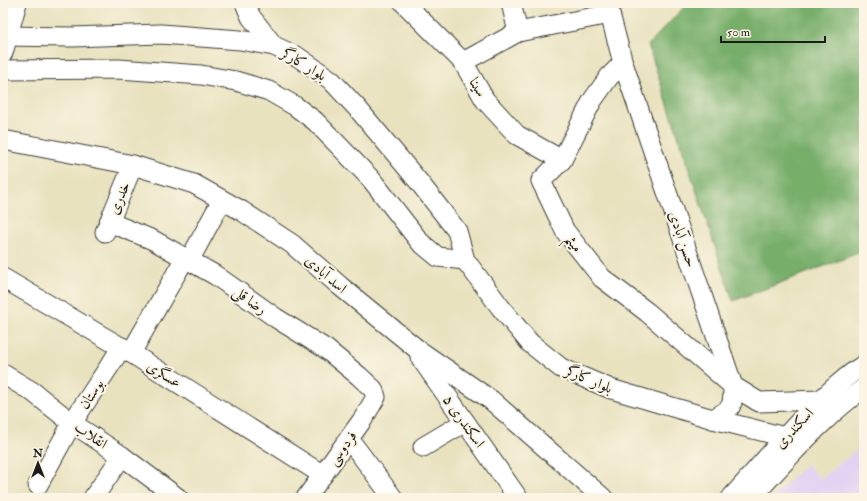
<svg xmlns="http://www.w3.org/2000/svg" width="867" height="501" font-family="'IM FELL Double Pica',Amiri,serif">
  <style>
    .built { fill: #e3d3f2 }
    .forest { fill: #77ae6b; stroke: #4a6544 }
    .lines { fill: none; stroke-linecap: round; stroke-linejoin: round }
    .minor-casing { stroke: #3b3a34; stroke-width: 21 }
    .minor { stroke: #fff; stroke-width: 19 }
    .labels { text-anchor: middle; stroke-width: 4; stroke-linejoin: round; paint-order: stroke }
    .street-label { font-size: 15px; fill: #1c1c1c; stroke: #fcf5e5 }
  </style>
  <rect width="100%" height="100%" fill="#fcf5e5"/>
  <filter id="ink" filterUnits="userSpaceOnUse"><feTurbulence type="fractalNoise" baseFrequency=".025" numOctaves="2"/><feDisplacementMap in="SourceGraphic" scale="8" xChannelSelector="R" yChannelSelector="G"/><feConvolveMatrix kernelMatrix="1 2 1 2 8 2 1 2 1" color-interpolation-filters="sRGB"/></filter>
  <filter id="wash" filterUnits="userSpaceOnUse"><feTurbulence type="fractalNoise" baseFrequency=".012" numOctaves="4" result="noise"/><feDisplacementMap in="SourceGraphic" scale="16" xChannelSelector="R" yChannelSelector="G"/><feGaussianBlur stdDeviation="0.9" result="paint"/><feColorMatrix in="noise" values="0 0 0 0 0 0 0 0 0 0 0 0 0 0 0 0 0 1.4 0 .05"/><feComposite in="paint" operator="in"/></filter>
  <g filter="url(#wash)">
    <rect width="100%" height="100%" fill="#e8e2bf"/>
    <polygon class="built" points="864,444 864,498 771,498 807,464 820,479"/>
    <polygon class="forest" points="688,3 864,3 864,251 733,301 648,45"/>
  </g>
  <g filter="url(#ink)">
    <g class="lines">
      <g class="minor-casing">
        <g id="minor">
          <polyline points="245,3 251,17 274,46"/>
          <polyline points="404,3 463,62 485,100 517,135 562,160"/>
          <polyline points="511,3 518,32"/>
          <polyline points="609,3 610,14 623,63 733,386 759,402 821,400"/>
          <polyline points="3,36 72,37 161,34 240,40 274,46 298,57 331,80 358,109 419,182 457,231 465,260 501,308 530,343 561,368 611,389 713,419 785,437 797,448"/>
          <polyline points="3,53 17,3"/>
          <polyline points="463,62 518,32 610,14"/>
          <path d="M623 63 609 77 592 101 562 160 541 181 565 231 602 278 647 312 733 386C733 409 732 408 713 419"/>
          <polyline points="3,70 119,69 201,75 236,81 269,91 295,106 315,121 371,179 420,242 438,257 465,260"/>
          <polyline points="3,140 133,165 194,184 242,211 292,244 340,286 417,349 491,400 603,498"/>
          <polyline points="109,222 153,240 215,275 276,318 326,349 359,376 373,389 376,397 363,419 306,498"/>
          <polyline points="105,232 133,165"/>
          <polyline points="189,261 222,200"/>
          <polyline points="3,278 131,353 323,475"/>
          <polyline points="131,353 185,258"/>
          <polyline points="420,357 518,498"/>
          <polyline points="3,374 33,392 72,423 122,456 178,498"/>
          <polyline points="349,439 393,498"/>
          <polyline points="423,447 465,422"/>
          <polyline points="38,485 72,423 122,347"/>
          <polyline points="93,498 122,456"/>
          <path d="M731 498C765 461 797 420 835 387 844 379 853 371 864 365"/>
          <path d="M751 498C786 461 823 417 864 388"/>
        </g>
      </g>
      <use href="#minor" class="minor"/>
    </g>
  </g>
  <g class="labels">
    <g class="street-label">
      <text transform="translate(304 64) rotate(31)" y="5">بلوار کارگر</text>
      <text transform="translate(478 87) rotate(59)" y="5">سینا</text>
      <text transform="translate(119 198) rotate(-67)" y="5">خدری</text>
      <text transform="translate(683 239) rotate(71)" y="5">حسن آبادی</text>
      <text transform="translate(574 243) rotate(53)" y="5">میثم</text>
      <text transform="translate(326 274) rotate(41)" y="5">اسد آبادی</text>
      <text transform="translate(250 300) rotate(35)" y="5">رضا قلی</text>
      <text transform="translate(164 374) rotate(32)" y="5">عسگری</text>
      <text transform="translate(589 379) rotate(23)" y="5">بلوار کارگر</text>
      <text transform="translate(91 394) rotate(-57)" y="5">بوستان</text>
      <text transform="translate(464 421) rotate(55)" y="5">اسکندری ۵</text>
      <text transform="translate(794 428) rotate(-47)" y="5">اسکندری</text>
      <text transform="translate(91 435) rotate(34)" y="5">انقلاب</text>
      <text transform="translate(342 448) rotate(-54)" y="5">فردوسی</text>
    </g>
  </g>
  <rect width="867" height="501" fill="none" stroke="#fcf5e5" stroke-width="16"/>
  <g transform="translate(38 463)" stroke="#fcf5e5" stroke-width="3" paint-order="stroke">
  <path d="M0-3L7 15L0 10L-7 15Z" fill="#1c1c1c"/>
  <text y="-6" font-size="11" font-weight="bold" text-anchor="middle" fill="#1c1c1c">N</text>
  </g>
  <path d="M721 36v6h104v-6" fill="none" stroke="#1c1c1c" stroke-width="2"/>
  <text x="727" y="36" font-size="12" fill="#1c1c1c" stroke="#fcf5e5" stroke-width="3" paint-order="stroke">50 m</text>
</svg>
